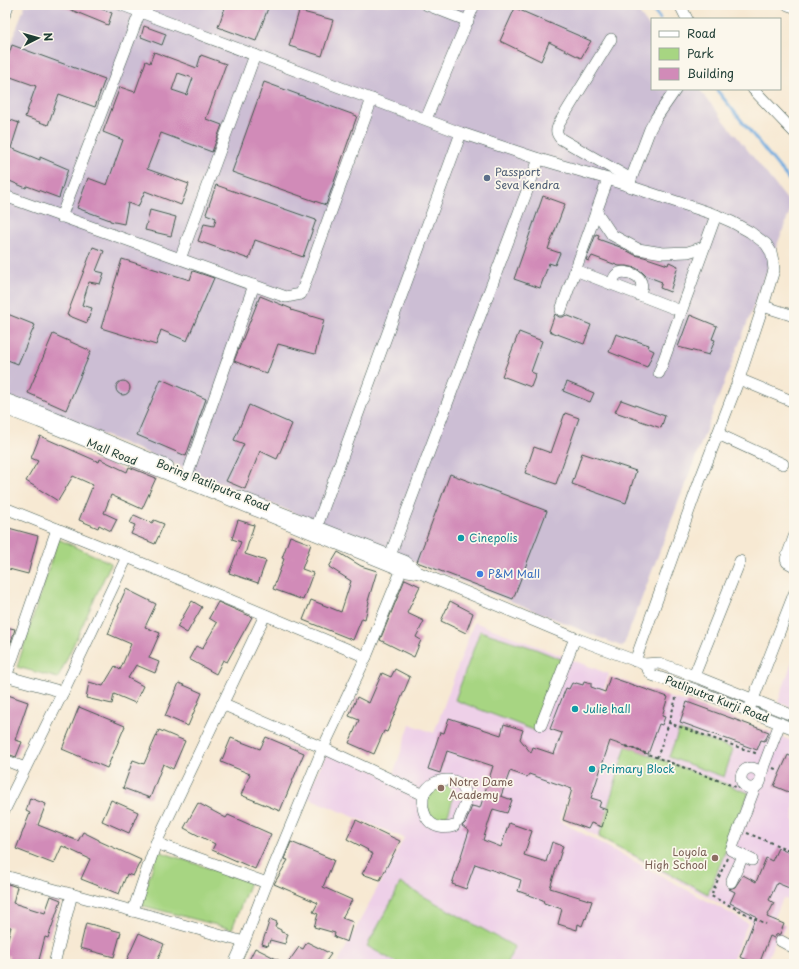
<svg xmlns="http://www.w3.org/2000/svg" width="799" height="969" font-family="'Playpen Sans',sans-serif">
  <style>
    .built { fill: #eed0e8 }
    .industrial { fill: #ccbed4 }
    .green { fill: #a7d582; stroke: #63895b }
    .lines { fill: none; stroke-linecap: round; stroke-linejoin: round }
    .stream { stroke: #6faadf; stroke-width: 3 }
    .building { fill: #d18bb8; fill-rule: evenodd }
    .minor-casing { stroke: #3f574c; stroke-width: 12 }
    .path { stroke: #3f574c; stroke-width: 2; stroke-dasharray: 3 3; stroke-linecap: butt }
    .minor { stroke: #fff; stroke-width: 11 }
    .service-dot { fill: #5c6f8a; stroke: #fbf7ec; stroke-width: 1.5 }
    .culture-dot { fill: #0f9aa8; stroke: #fbf7ec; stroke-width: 1.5 }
    .shop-dot { fill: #3f7fe0; stroke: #fbf7ec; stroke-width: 1.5 }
    .education-dot { fill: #8d6e63; stroke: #fbf7ec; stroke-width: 1.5 }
    .labels { text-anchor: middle; stroke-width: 3.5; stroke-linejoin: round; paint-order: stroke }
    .service-label { font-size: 11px; fill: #4e5e75; stroke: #fbf7ec; text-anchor: start }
    .street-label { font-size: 11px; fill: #1f3d34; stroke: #fbf7ec }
    .culture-label { font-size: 11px; fill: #0d838f; stroke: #fbf7ec; text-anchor: start }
    .shop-label { font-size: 11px; fill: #366cbe; stroke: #fbf7ec; text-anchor: start }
    .education-label { font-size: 11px; fill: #785e54; stroke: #fbf7ec; text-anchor: start }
  </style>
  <rect width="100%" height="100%" fill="#fbf7ec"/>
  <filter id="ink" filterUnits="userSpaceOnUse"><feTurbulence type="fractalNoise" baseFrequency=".025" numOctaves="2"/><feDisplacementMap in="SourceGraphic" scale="8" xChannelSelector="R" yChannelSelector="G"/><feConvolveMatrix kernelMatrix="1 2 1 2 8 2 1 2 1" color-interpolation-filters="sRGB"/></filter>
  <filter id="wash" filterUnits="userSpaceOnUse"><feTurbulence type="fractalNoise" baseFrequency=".012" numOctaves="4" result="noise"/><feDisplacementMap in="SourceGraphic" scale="16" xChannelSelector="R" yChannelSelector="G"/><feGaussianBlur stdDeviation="0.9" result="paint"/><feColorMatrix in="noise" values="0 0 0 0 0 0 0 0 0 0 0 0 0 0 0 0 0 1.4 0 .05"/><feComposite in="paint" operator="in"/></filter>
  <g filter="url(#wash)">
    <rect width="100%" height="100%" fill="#f7e9d3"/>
    <g class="built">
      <polygon points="474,622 609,674 560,821 748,923 733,959 743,964 337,964 404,838 306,797 328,750 392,779 410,724 434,733"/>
      <polygon points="794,656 794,709 778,702"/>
      <polygon points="613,677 662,694 668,697 687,702 773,733 794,742 794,902 783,898 774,919 786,925 780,937 777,936 765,964 749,964 736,959 751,921 565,819"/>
    </g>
    <polygon class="industrial" points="25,5 637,5 638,12 652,30 652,89 699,89 792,206 623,647 5,395 5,61"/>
    <g class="green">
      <polygon points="58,539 111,563 58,678 17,667"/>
      <polygon points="480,631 533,648 563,660 536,731 455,700"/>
      <polygon points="679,730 733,749 724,777 669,757"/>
      <polygon points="626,746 749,793 708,894 599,837"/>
      <path d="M442 784 449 786C456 798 450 812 443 822L429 819 426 796 430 790Z"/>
      <polygon points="158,851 250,882 232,929 140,905"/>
      <polygon points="400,883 515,947 506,964 399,964 367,946 394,897"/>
    </g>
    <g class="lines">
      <g class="stream">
        <polyline points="651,5 652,9 660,19"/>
        <polyline points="716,89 794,186"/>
      </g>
    </g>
    <g id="blocks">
      <g class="building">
        <polygon points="59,5 92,5 112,13 108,25"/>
        <polygon points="226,5 260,5 268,8 256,41 218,27"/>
        <polygon points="515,8 591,41 581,58 549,42 541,61 500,41"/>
        <polygon points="299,11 333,20 322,56 289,46"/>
        <polygon points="144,26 166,34 162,45 141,37"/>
        <polygon points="12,45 105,79 95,107 59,94 48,125 25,117 36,86 5,75 5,65"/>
        <path d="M154 52 197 68 201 55 226 64 206 119 222 125 212 152 161 133 147 169 189 184 181 205 145 191 138 207 128 203 124 224 110 221V220L77 208 88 178 107 185 123 140 103 132 120 87 135 92 146 61 150 63ZM178 73 193 78 187 95 172 90Z"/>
        <polygon points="264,82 357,116 326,205 232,172"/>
        <polygon points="5,118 19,123 11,148 40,160 40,157 68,169 59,198 27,186 26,188 5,179"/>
        <polygon points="216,185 316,220 303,257 255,240 249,259 198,241 204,224 214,226 216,218 206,214"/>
        <polygon points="543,196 565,204 548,249 560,253 555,265 549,263 540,288 514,279"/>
        <polygon points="150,210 176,217 171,236 145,230"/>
        <polygon points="596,234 599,235 598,239 620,247 635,255 644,257 668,265 669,262 678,266 670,292 660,288 662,282 646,276 642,272 636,268 627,266 619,266 592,256 589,261 586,260"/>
        <polygon points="93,247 104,251 96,271 104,273 100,284 89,282 82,305 92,308 87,323 67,315"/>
        <polygon points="122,259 190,280 193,271 214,278 187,341 161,330 156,345 101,328"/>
        <polygon points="260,296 292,309 291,310 324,320 315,354 278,344 267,374 234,361"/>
        <polygon points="5,313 35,325 18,364 5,359"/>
        <polygon points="555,314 559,317 563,317 566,315 591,325 584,344 549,331"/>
        <polygon points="690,315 717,326 712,339 715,340 709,355 678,347"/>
        <polygon points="519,332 542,341 531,372 536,374 531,387 502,376"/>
        <polygon points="53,334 91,351 66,410 28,393"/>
        <polygon points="616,334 649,345 648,348 654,351 647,367 609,352"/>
        <polygon points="161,379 206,399 186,456 137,435"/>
        <circle cx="123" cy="388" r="7"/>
        <polygon points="567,382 594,393 590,402 563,391"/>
        <polygon points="621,400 665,416 661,428 615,412"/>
        <polygon points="249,405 292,424 277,459 260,451 245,489 226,481 244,444 234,440"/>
        <polygon points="565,413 579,418 556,484 525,473 534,447 551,453"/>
        <polygon points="40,436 99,462 100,459 127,472 129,467 156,478 142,509 111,495 104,513 117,519 111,531 99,525 98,528 79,520 93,485 73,476 58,501 26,481 38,461 31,458"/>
        <polygon points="582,453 636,471 626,503 572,484"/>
        <polygon points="450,474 547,511 513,599 417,562"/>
        <polygon points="134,515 152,523 154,520 164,524 155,544 131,534 135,525 130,523"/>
        <polygon points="238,520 254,525 245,554 266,561 258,583 229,573 241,542 232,539"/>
        <polygon points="5,527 38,536 28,574 5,568"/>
        <polygon points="290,536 311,544 302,569 313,573 303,600 273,589 284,559 282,558"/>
        <polygon points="338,552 361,566 377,571 368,601 369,602 365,619 362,618 353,640 303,620 311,600 341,612 351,581 329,567"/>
        <polygon points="405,579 420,586 407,613 424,621 416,637 421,640 414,657 380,640"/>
        <polygon points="126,589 156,604 145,627 160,633 149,658 159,662 155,673 136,665 128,678 143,686 135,703 114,694 112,704 86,698 89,682 103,686 115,666 120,670 131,644 108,634 119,607 118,607"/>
        <polygon points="192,601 202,607 187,633 177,627"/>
        <polygon points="450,601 473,613 466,633 441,621"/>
        <polygon points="218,602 252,617 227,662 223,660 216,674 189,659 196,646 202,649 217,623 209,618"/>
        <polygon points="5,627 15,629 11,642 5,640"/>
        <polygon points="395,669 410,677 387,732 384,731 374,754 349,743 359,720 349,716 357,697 369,703 382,673 391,677"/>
        <polygon points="610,677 668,697 662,716 665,717 662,725 659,724 648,754 610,741 591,798 601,801 599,807 607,810 602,827 591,823 588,829 563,820 572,789 529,774 527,777 510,771 501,796 512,800 507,813 493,809 483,840 501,847 509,823 532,831 524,855 546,862 552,842 563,846 550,888 592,901 586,919 585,918 582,926 578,924 577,930 558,924 562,909 544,903 543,900 518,891 521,880 475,864 466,889 452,884 469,831 462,826 466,822 472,806 480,808 493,766 447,751 440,773 428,769 440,732 444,733 449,718 501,735 504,724 523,730 520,739 531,753 533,747 554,754 562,733 550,729 566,688 569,689 572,683 575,684 576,683 583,685 584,681 591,683 591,687 605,692"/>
        <polygon points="179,683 202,693 188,726 165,716"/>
        <polygon points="5,694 28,702 15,740 22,742 16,757 5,753"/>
        <polygon points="687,702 769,732 766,739 765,739 765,741 761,740 757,750 680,722"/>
        <polygon points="79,707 125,726 107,768 62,749"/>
        <polygon points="159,730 185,741 173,769 163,764 150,798 123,788 133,760 144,764"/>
        <polygon points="266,737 304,753 280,811 241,795 250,774 221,762 231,738 260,749"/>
        <polygon points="788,755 794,758 794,786 791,793 774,786"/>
        <polygon points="30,798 46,804 38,825 78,841 83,832 99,840 99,841 141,860 133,876 127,874 119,894 81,879 90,859 62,846 54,864 16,849 30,813 26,811"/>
        <polygon points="111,800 138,812 129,833 102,821"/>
        <polygon points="198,803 226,818 228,815 271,834 255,869 212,850 215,844 184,828"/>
        <polygon points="356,820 400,841 380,880 362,874 373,854 367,851 368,850 347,839"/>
        <polygon points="291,842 334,860 323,887 352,900 342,918 353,922 347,942 334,937 335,933 314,927 318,914 313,912 318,903 274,884 288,860 284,859"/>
        <polygon points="778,848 794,855 794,890 777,883 769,900 774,903 767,917 784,924 780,934 776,935 774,938 770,936 759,964 758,964 740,957 756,916 730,903 735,892 729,889 735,887 743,875 756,882 766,858 772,861"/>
        <polygon points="5,883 17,887 13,903 45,913 51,896 61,900 48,938 45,937 38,964 7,964 9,956 5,955 5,949 11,927 5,926"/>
        <polygon points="270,919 277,922 275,927 281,930 281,932 288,934 285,944 270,940 268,946 262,944"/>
        <polygon points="86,923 121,932 114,957 80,948"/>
        <polygon points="139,933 164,944 156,964 125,964"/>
        <polygon points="307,942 331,954 324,964 287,964 299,947 303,949"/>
        <polygon points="255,948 265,953 286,964 247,964"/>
      </g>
    </g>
  </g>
  <g filter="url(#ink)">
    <use href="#blocks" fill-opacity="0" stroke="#3f574c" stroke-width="1"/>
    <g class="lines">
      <g class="minor-casing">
        <g id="minor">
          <polyline points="122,5 461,133 539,159 608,179 716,215 732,222 750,232 766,244 771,252 773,261 774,270 763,306 739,379 700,480 635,661"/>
          <polyline points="427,5 468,21"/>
          <polyline points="680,5 687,19"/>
          <polyline points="788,5 794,7"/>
          <polyline points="5,14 8,5"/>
          <path d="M611 39 560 122C556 130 555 132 561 139L631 179"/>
          <polyline points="753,89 794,132"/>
          <polyline points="426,119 474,5"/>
          <polyline points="630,186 631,179 650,129 656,118 676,89"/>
          <polyline points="5,196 286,297 301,294 372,99"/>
          <polyline points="596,211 612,235 638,249 663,253 688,252 704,247"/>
          <polyline points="61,217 140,12"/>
          <polyline points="180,259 255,55"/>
          <polyline points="575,270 681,311"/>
          <path d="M611 284C613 281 614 277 616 275 622 269 639 274 641 282 643 287 641 290 639 295"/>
          <polyline points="763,306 794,316"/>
          <polyline points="561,310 608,179"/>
          <polyline points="659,373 716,215"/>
          <polyline points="739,379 794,402"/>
          <polyline points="5,399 43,413 168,466"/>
          <polyline points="5,409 39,422 401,570 420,573 575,638 644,664 659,663 702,679 794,716"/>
          <polyline points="718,434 783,464"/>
          <polyline points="185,481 254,285"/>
          <polyline points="239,496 405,561 419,573"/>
          <polyline points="5,508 127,557 366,657"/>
          <polyline points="314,534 461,133"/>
          <polyline points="794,537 786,559 787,562 794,566"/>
          <polyline points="388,561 539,159"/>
          <polyline points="644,664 652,675 696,690 794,729"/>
          <polyline points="5,676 63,692"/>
          <polyline points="694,676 740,561"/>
          <polyline points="6,677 57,529"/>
          <polyline points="222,704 323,748 424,795"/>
          <polyline points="750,707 794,594"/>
          <polyline points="541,725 575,638"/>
          <polyline points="5,760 25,768"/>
          <circle cx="751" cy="778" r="10"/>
          <polyline points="761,776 764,765 780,723"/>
          <polyline points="5,809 63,692 127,557"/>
          <path d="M454 826C445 829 434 828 428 820 425 816 422 808 423 803 423 800 423 796 424 794 433 774 467 775 466 799 466 805 461 814 459 820"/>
          <polyline points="156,843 267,883"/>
          <polyline points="752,860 731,850 755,787"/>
          <polyline points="5,876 133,911 244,942"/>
          <polyline points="731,882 743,856"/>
          <polyline points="133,911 156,843 265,615"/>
          <polyline points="781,941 794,948"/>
          <polyline points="54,964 72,894"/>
          <polyline points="234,964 244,942 267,883 323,748 366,657 404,564"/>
        </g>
      </g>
      <g class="path">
        <polyline points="669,723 676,698"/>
        <polyline points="626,746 744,790"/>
        <polyline points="657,758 669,723 758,754"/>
        <polyline points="773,768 778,770"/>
        <polyline points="747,833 794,852"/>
        <polyline points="727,858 711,896 766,924"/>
      </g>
      <use href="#minor" class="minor"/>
    </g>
  </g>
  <circle class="service-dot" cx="487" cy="178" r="4"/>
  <g class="culture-dot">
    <circle cx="461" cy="538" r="4"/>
    <circle cx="575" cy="709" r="4"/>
    <circle cx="592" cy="769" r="4"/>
  </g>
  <circle class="shop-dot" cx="480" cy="574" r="4"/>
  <g class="education-dot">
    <circle cx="441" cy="788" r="4"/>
    <circle cx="715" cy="858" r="4"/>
  </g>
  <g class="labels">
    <g class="service-label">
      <text x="495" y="176">Passport<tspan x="495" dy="13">Seva Kendra</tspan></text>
    </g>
    <g class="street-label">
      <text transform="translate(112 452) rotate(22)" y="4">Mall Road</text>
      <text transform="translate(213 485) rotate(22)" y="4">Boring Patliputra Road</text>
      <text transform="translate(717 699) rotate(21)" y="4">Patliputra Kurji Road</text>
    </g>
    <g class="culture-label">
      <text x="469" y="542">Cinepolis</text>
      <text x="583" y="713">Julie hall</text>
      <text x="600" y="773">Primary Block</text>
    </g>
    <g class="shop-label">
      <text x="488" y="578">P&amp;M Mall</text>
    </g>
    <g class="education-label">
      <text x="449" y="786">Notre Dame<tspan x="449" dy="13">Academy</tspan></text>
      <text x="707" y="856" text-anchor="end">Loyola<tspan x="707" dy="13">High School</tspan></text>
    </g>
  </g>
  <rect width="799" height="969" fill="none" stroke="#fbf7ec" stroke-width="20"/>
  <rect x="651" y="18" width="130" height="72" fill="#fbf7ec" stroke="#a3ada2"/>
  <rect x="659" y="31" width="20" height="6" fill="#ffffff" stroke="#a3ada2"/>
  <text x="687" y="38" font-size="12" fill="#1f3d34">Road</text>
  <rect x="659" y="48" width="20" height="12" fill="#a7d582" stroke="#a3ada2"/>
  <text x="687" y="58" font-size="12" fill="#1f3d34">Park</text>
  <rect x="659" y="68" width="20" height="12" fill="#d18bb8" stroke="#a3ada2"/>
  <text x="687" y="78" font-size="12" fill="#1f3d34">Building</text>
  <g transform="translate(38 38) rotate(84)" stroke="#fbf7ec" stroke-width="3" paint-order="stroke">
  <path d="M0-3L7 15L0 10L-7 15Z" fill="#1f3d34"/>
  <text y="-6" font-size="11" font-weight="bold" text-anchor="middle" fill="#1f3d34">N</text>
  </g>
</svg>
